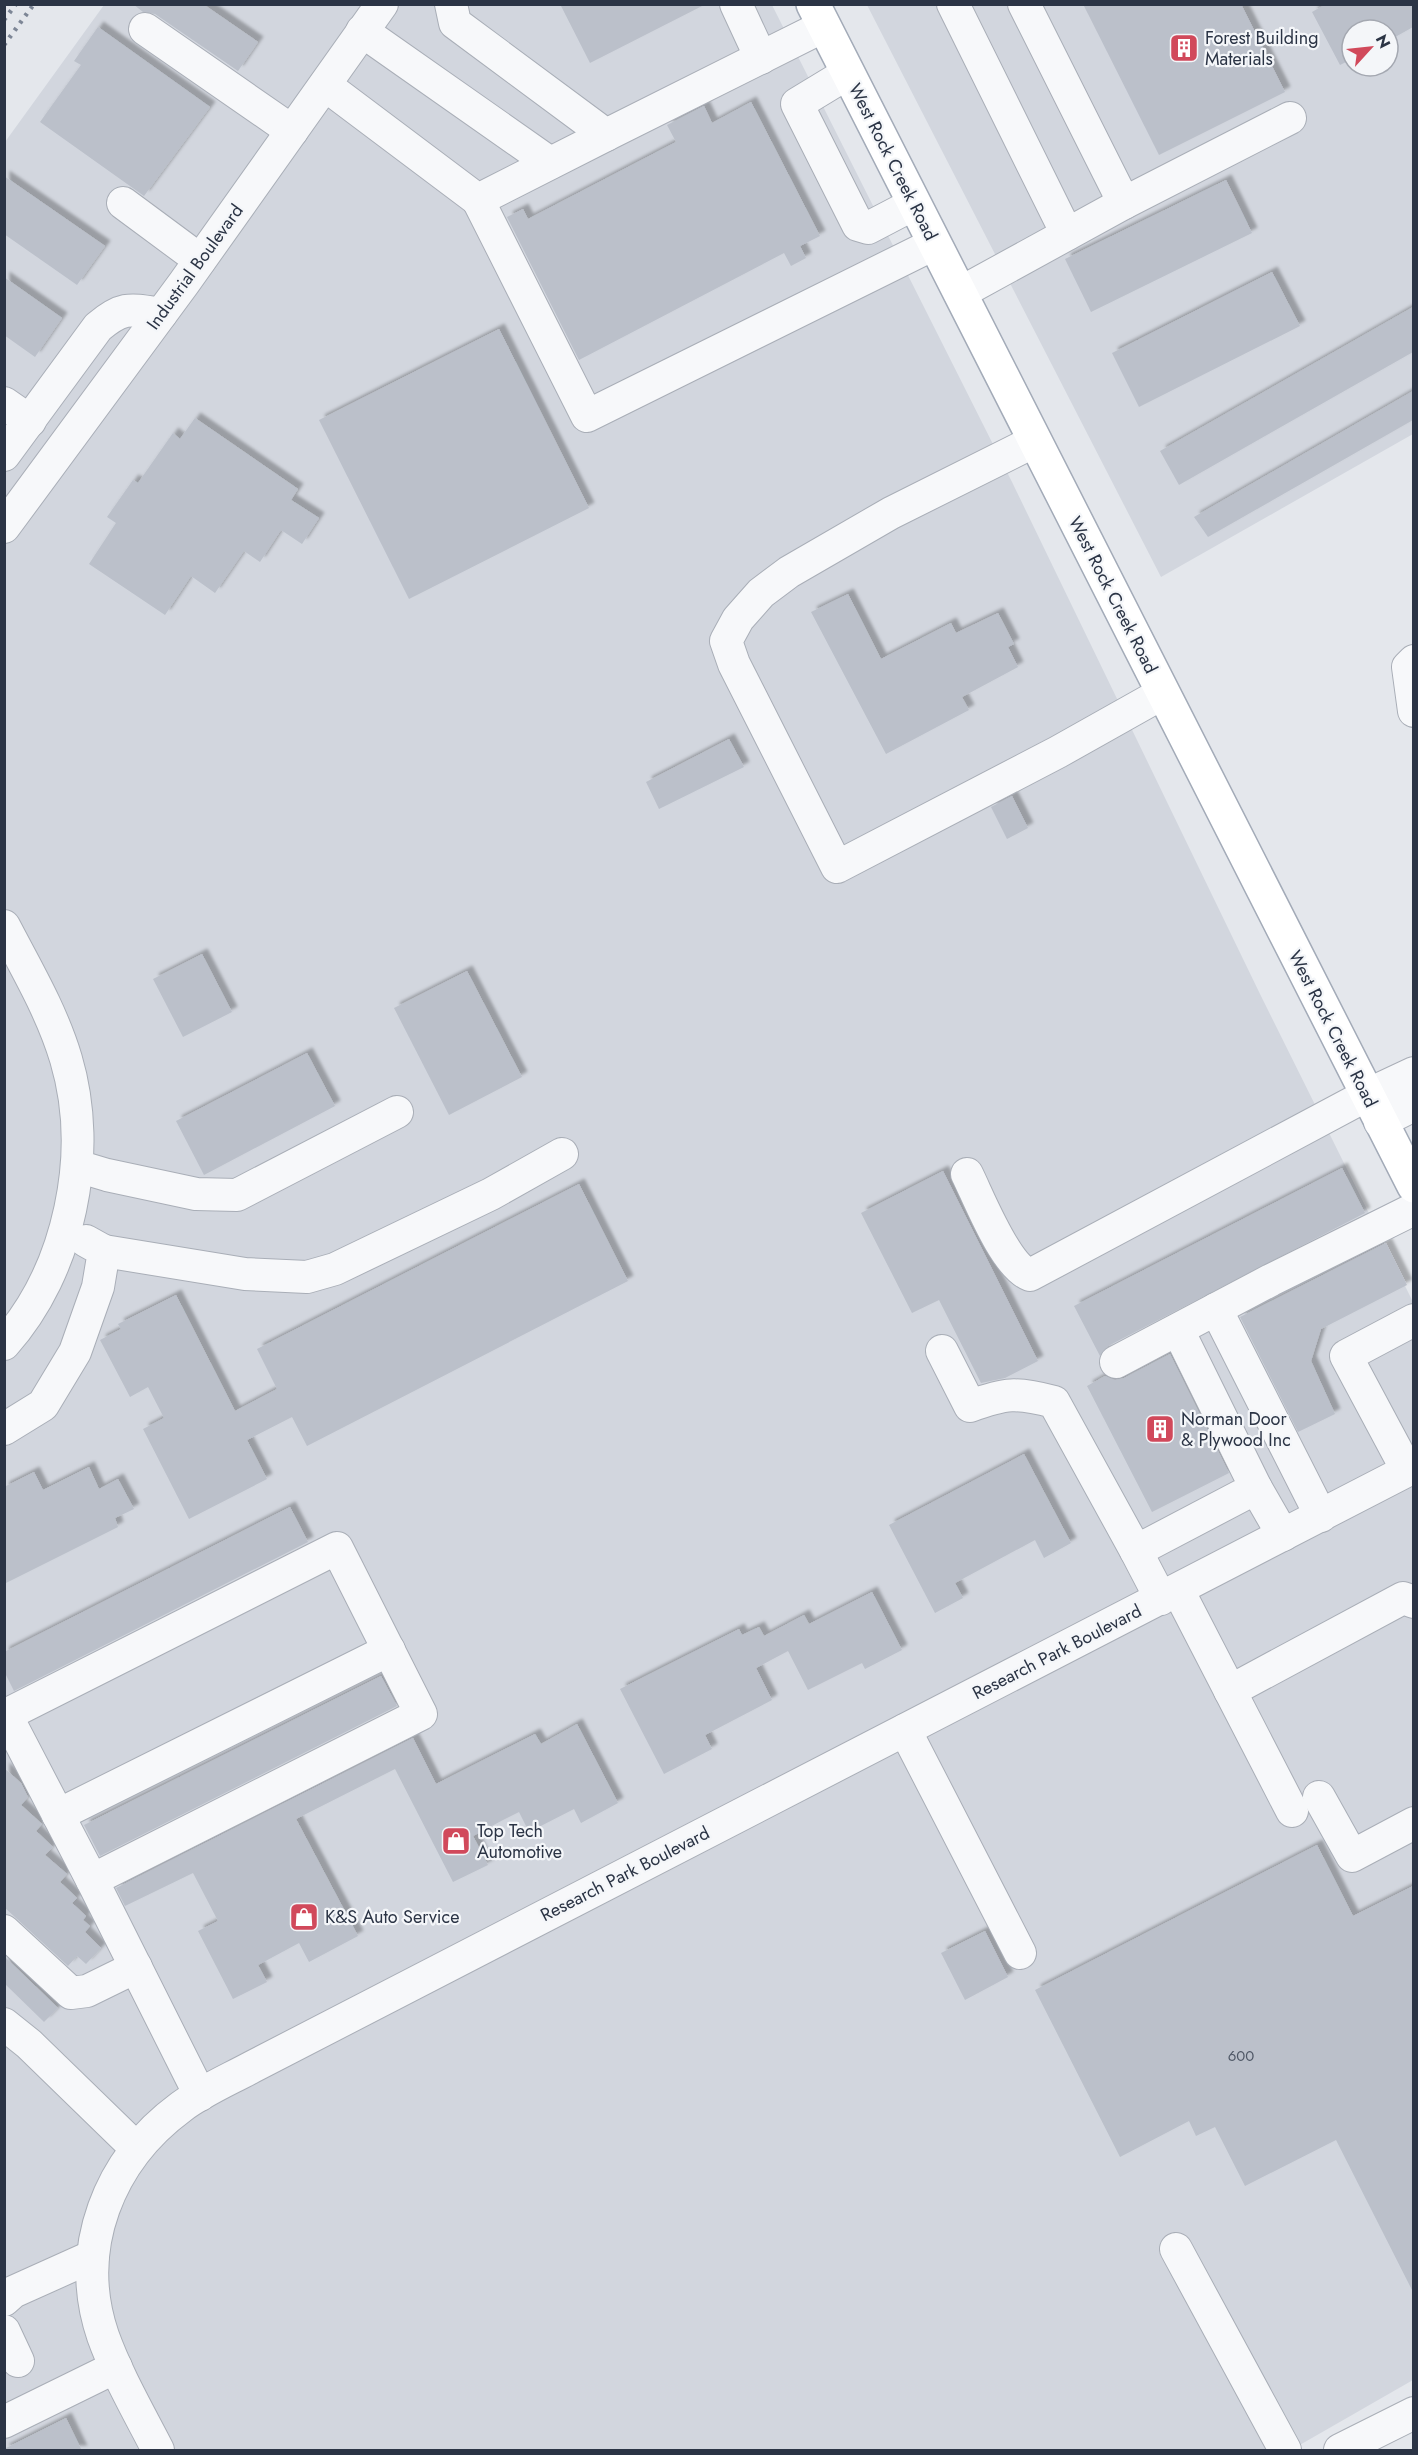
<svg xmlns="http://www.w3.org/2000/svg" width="1418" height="2455" font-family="Jost,sans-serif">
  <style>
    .built { fill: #d2d6de; fill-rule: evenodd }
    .building { fill: #bbc0ca; filter: url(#shadow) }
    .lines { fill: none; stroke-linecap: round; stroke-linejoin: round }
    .minor-casing { stroke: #a9aeb7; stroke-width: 34 }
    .major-casing { stroke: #a3abb8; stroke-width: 36 }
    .minor { stroke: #f7f8fa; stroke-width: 32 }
    .major { stroke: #fff; stroke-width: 33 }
    .rail { stroke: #7d8696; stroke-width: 4.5; stroke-dasharray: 3 6; stroke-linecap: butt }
    .labels { text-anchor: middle; stroke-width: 4.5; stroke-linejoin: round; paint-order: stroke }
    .number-label { font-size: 15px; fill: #4f5766 }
    .poi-label { font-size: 18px; fill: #2b3445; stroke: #f4f6f9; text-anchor: start }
    .street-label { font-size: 18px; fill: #2b3445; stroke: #f4f6f9 }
  </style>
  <defs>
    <filter id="shadow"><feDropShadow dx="5.5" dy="-5.5" stdDeviation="1.5" flood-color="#0004"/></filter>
  </defs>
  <rect width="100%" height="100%" fill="#e4e7ec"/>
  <g class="built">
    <polygon points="104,5 772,5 1012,482 1260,994 1413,1302 1413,2380 1291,2450 5,2450 5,142"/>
    <path d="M867 5H1413V434L1161 577ZM1352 30H1388V66H1352Z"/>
  </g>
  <g class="building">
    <polygon points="133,4 203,4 258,42 238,71 155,14 143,12"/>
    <polygon points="560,4 706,4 590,63"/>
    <polygon points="1083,4 1241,4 1285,92 1159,155"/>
    <polygon points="1326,4 1413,4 1413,27 1388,41 1388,30 1352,30 1352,59 1340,65 1312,12"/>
    <polygon points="98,27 210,107 144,196 40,122 81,65 74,61"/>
    <polygon points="751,102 820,236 800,246 806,258 791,266 784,253 579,360 507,217 523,209 528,219 676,142 667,125 704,106 712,123"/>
    <polygon points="4,176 105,246 77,285 4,234"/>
    <polygon points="1226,180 1252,233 1091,312 1065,259"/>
    <polygon points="1272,272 1300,326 1139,407 1112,353"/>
    <polygon points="4,277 62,318 35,357 4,335"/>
    <polygon points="1413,307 1413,352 1179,485 1160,451"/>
    <polygon points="499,329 589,508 409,599 319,420"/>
    <polygon points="1413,391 1413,420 1208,537 1194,517"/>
    <polygon points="195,418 298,489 291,500 319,518 302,544 281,530 260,562 244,551 215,593 191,576 165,615 89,564 116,523 107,517 133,480 138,483 173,433 180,439"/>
    <polygon points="848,594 881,659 951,623 956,633 998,613 1014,644 1008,647 1018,667 962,697 969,710 886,754 811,612"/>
    <polygon points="729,739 744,767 659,809 646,782"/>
    <polygon points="1012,796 1028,828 1007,839 991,807"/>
    <polygon points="202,954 232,1012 183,1037 153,979"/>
    <polygon points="467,971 522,1077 449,1115 394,1008"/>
    <polygon points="307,1053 335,1106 204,1175 176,1121"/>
    <polygon points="1342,1168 1365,1213 1108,1346 1100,1356 1074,1306"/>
    <polygon points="943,1171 1038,1361 1005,1378 981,1383 939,1300 912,1313 861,1213"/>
    <polygon points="579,1184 628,1281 307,1446 292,1417 247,1440 267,1479 189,1519 143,1429 164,1418 148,1387 130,1397 100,1340 121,1329 118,1324 176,1295 235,1411 277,1389 257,1349"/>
    <polygon points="1386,1243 1407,1285 1321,1329 1311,1361 1335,1414 1298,1432 1240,1317"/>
    <polygon points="1170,1354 1229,1473 1152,1512 1087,1386 1105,1376 1115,1380 1124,1378"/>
    <polygon points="1024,1454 1071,1543 1044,1558 1035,1540 955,1583 963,1598 935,1613 889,1525"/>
    <polygon points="89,1467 99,1489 118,1479 134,1509 115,1518 118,1527 4,1584 4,1487 34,1472 43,1490"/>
    <polygon points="290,1507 308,1542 14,1691 4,1671 4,1652"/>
    <polygon points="872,1592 902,1650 865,1669 862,1663 808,1690 788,1651 756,1668 772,1700 705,1735 712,1749 664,1774 620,1689 739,1629 742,1635 759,1627 764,1636 804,1615 809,1624"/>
    <polygon points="381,1676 397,1706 100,1856 84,1825"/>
    <polygon points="577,1724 618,1803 581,1823 574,1809 529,1832 519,1812 503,1820 473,1836 488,1865 453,1882 395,1769 296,1819 358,1936 309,1962 299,1943 258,1965 267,1982 233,1999 198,1931 218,1921 193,1873 125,1906 116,1888 413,1738 436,1784 535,1734 541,1744"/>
    <polygon points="4,1768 21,1783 28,1797 21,1805 42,1824 36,1831 53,1847 45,1855 67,1874 60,1882 77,1898 72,1903 86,1916 83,1920 90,1926 85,1932 101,1948 86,1964 77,1956 68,1966 4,1907"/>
    <polygon points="1317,1845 1353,1916 1413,1886 1413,2292 1336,2140 1245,2186 1215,2127 1196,2136 1189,2121 1120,2157 1035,1990"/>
    <polygon points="985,1931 1008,1977 965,2000 941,1953"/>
    <polygon points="4,1956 58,2008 44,2022 4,1983"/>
    <polygon points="66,2418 82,2451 4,2451 4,2449"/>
  </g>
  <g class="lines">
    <g class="minor-casing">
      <g id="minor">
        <polyline points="451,4 455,23 606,135 824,26"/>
        <polyline points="736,4 761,58"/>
        <polyline points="953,4 1067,234"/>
        <polyline points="145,29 292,131"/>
        <polyline points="362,31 550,163"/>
        <polyline points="848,73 797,104 858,225 868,228 914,204"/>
        <polyline points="325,85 478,200 606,135"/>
        <polyline points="478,200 587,416 934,244"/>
        <polyline points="123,203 200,260"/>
        <polyline points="1124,203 1290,118"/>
        <polyline points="960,293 1124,203 1024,4"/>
        <polyline points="4,403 30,421"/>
        <polyline points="1035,441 891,513 789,572 761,593 738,619 726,641 734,664 837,867 1058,752 1163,693"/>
        <path d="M4 455 98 327C123 306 130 309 161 314"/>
        <polyline points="4,527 184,283 382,4"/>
        <polyline points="1414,661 1408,667 1414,711"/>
        <path d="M4 926C27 970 52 1012 66 1059 94 1153 70 1270 4 1344"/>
        <polyline points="1380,1122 1414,1105"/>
        <polyline points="77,1166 107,1175 196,1194 237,1195 397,1112"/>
        <path d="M967 1174C979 1198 1005 1266 1030 1275L1367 1095 1414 1073"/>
        <polyline points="104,1251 245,1274 307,1277 335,1269 491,1194 562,1154"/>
        <polyline points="1216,1309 1321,1516"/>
        <path d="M942 1351 970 1406C1006 1393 1016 1392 1054 1402L1136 1551 1256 1488 1178 1330"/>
        <polyline points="1116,1362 1271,1280 1414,1209"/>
        <polyline points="4,1429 43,1405 75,1352 98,1287 104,1251 86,1241"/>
        <polyline points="1407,1470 1346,1356 1414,1320"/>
        <polyline points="1256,1488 1283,1535"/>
        <polyline points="1136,1551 1161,1599"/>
        <polyline points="1178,1590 1292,1811"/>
        <polyline points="1230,1691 1403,1598 1414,1602"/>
        <polyline points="6,1715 92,1880"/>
        <polyline points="4,1716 337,1548 421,1714 92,1880 200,2095"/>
        <polyline points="905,1730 1020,1953"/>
        <polyline points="1319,1797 1352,1856 1414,1823"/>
        <polyline points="58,1815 389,1650"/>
        <polyline points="4,1931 71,1993 87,1991 136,1967"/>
        <polyline points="4,2024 29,2044 136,2148"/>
        <polyline points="1176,2249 1285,2450"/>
        <polyline points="4,2300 13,2292 93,2256"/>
        <polyline points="4,2331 18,2361"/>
        <polyline points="4,2422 116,2367"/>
        <path d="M158 2450C139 2413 117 2375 103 2336 73 2248 109 2160 181 2107 202 2091 228 2080 252 2067L1414 1467"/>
        <polyline points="1340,2450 1414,2413"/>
      </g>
    </g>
    <g class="major-casing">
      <polyline id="major" points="813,4 1414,1186"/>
    </g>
    <use href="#minor" class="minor"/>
    <use href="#major" class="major"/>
    <g class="rail">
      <polyline points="4,20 16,4"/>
      <polyline points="4,45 34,4"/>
    </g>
  </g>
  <defs>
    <g id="building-square" transform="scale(1.5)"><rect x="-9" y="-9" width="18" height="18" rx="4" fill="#d1495b" stroke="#f4f6f9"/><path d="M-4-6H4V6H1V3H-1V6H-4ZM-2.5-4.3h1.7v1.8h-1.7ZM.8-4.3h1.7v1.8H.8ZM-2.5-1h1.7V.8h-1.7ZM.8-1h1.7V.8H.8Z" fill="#fff"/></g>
    <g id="shop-square" transform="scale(1.5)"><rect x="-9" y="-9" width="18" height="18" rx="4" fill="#d1495b" stroke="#f4f6f9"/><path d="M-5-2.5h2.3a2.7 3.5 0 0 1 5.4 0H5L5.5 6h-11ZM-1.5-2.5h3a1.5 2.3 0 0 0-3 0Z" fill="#fff"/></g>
  </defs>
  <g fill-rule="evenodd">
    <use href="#building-square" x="1184" y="48"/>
    <use href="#building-square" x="1160" y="1429"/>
    <use href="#shop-square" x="456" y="1841"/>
    <use href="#shop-square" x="304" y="1917"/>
  </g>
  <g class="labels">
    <g class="number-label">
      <text x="1241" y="2061">600</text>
    </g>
    <g class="poi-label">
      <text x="1205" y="44">Forest Building<tspan x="1205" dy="21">Materials</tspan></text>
      <text x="1181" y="1425">Norman Door<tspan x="1181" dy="21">&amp; Plywood Inc</tspan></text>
      <text x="477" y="1837">Top Tech<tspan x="477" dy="21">Automotive</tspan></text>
      <text x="325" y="1923">K&amp;S Auto Service</text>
    </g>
    <g class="street-label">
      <text transform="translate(893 162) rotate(63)" y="6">West Rock Creek Road</text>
      <text transform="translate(195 267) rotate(-54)" y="6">Industrial Boulevard</text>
      <text transform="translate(1113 595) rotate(63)" y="6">West Rock Creek Road</text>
      <text transform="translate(1333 1029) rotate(63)" y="6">West Rock Creek Road</text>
      <text transform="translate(1057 1652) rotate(-27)" y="6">Research Park Boulevard</text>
      <text transform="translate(625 1874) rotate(-27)" y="6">Research Park Boulevard</text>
    </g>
  </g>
  <rect width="1418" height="2455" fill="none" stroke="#2b3445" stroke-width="12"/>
  <g transform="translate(1370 48) rotate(63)"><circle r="28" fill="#f4f6f9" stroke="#a4a8b1" stroke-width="1.5"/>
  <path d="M0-4.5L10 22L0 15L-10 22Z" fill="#d1495b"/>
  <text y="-9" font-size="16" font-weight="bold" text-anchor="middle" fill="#2b3445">N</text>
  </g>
</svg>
